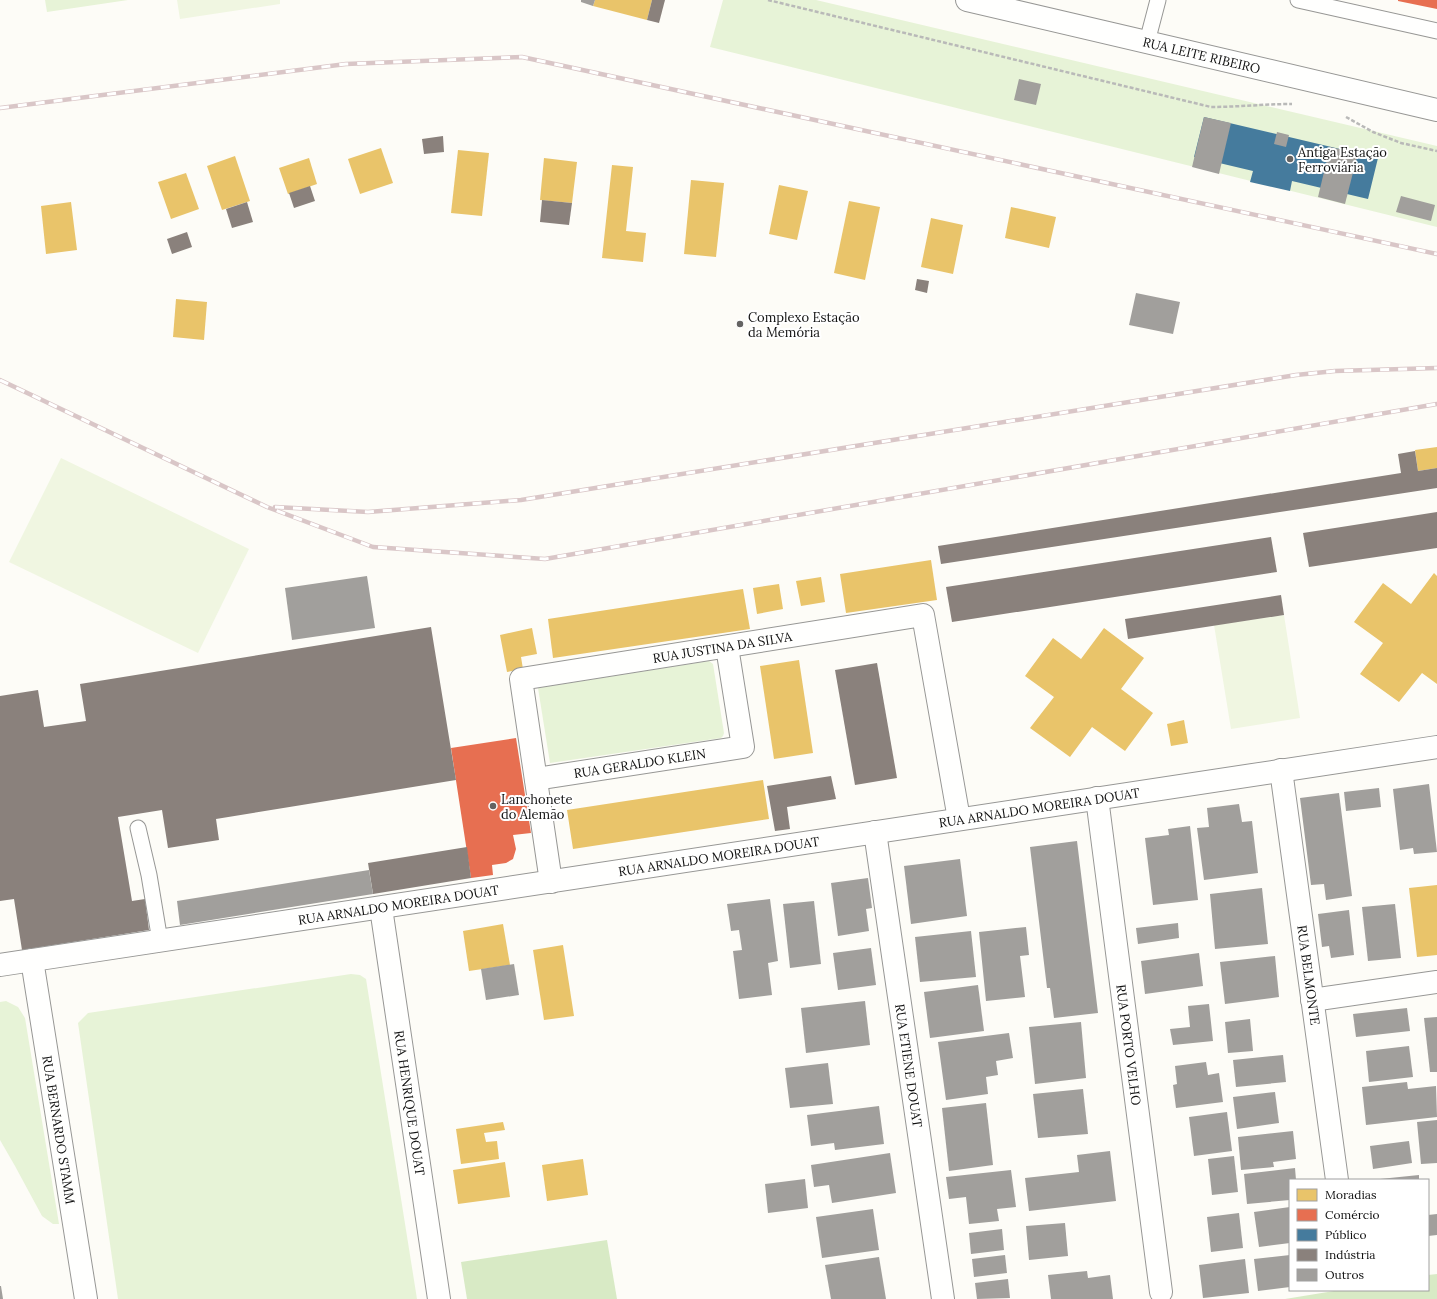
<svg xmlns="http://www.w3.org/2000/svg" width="1437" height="1299" font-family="Lora,serif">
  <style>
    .green { fill: #e7f3d7 }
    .forest { fill: #d8eac5 }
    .pitch { fill: #f0f6e1 }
    .homes { fill: #e9c46a }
    .shops { fill: #e76f51 }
    .public { fill: #457b9d }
    .industry { fill: #8a817c }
    .building { fill: #a19f9c }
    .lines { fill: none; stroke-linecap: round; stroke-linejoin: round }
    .service-casing { stroke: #979795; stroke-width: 17 }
    .minor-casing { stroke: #979795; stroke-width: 24 }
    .tertiary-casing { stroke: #979795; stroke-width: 24 }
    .path { stroke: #b9b9b8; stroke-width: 2.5; stroke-dasharray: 4 2; stroke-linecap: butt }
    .service { stroke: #fffffe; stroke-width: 15 }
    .minor { stroke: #fffffe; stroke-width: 22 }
    .tertiary { stroke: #fffffe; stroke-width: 22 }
    .rail-casing { stroke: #d9c6c7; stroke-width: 4.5 }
    .rail { stroke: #fff; stroke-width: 3; stroke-dasharray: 9; stroke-linecap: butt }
    .poi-dot { fill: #646362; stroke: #fff; stroke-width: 1.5 }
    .labels { text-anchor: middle; stroke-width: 4; stroke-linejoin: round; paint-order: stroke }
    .street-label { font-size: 13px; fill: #111; stroke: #fff }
    .poi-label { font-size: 13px; fill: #111; stroke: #fff; text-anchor: start }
  </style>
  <rect width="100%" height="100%" fill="#fdfcf7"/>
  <g class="green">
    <polygon points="45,0 128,0 47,12"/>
    <polygon points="723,0 816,0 1437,146 1437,227 710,47"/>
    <polygon points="709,661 713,664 724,733 723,736 721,738 550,763 538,688"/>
    <polygon points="351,974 360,975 366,979 417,1299 118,1299 78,1023 88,1013"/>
    <polygon points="6,1001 18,1007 25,1018 59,1224 53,1224 42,1216 15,1166 0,1140 0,1002"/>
  </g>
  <g class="forest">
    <polygon points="607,1240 617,1299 467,1299 461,1262"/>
    <polygon points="1437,1274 1437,1299 1285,1299 1340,1290 1428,1290 1428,1275"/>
  </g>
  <g class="pitch">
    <polygon points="177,0 280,0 280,4 180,19"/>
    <polygon points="61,458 249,549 198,653 9,562"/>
    <polygon points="1284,615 1300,718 1231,729 1214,625"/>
  </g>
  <g class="homes">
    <polygon points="595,0 652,0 647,20 593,6"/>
    <polygon points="381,148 393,183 360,194 348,159"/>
    <polygon points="458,150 489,153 482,216 451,213"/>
    <polygon points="235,156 250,201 222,210 207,166"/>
    <polygon points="309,158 317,184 288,194 279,168"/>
    <polygon points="544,158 577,162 572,203 540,200"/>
    <polygon points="612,165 633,167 626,231 646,233 643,262 602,258"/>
    <polygon points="186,173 199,209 171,219 158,182"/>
    <polygon points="691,180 724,183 716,257 684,254"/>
    <polygon points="779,185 808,191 797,240 769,234"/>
    <polygon points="849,201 880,207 865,280 834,273"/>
    <polygon points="71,202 77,250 46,254 41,206"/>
    <polygon points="1011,207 1056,217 1049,248 1005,238"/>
    <polygon points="931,218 963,225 953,274 921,267"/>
    <polygon points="176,299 207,302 204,340 173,337"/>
    <polygon points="1437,447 1437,468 1418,471 1415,450"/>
    <polygon points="931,560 937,600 846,613 840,574"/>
    <polygon points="1434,573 1437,576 1437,684 1422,673 1399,702 1360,674 1383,643 1354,622 1383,583 1411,604"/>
    <polygon points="821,577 825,602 801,606 796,581"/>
    <polygon points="779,584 783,609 757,614 753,588"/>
    <polygon points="743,589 750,629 553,658 548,619"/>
    <polygon points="532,628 537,654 521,657 523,669 507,672 500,635"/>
    <polygon points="1104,628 1144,658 1121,689 1153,713 1125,751 1092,727 1070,757 1030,728 1054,697 1025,676 1053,638 1081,659"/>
    <polygon points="799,660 813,753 774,759 760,666"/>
    <polygon points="1184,720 1188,743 1171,746 1167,724"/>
    <polygon points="763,780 769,819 573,849 567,810"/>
    <polygon points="1437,885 1437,955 1417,957 1409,888"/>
    <polygon points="503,924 510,965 469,971 463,931"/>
    <polygon points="563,945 574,1016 544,1020 533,950"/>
    <polygon points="503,1122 505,1130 484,1133 486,1142 497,1141 499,1159 461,1164 456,1129"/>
    <polygon points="583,1159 588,1195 547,1201 542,1165"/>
    <polygon points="505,1162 510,1197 458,1204 453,1170"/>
  </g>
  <g class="shops">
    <polygon points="1398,0 1437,0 1437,9 1398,1"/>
    <polygon points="516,738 531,833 513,835 516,849 513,859 506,863 492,865 493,875 471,878 451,748"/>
  </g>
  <polygon class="public" points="1204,117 1378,158 1368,199 1292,181 1290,191 1250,182 1253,171 1194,157"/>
  <g class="industry">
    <polygon points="652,0 665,0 659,23 647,20"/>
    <polygon points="443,136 444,152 424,154 422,139"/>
    <polygon points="310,186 315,201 294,208 289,193"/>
    <polygon points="542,200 572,203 569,225 540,222"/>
    <polygon points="247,202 253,222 232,228 226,209"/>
    <polygon points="187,232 192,247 172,254 167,239"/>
    <polygon points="917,279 929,281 927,293 915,290"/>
    <polygon points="1415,451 1418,471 1437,468 1437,488 941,564 938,546 1401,473 1398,454"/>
    <polygon points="1437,512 1437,548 1309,567 1303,533"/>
    <polygon points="1271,537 1277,572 952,622 946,587"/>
    <polygon points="1281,595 1284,615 1128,639 1125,619"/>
    <polygon points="431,627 456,780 216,819 219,840 168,848 162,810 118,817 132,901 145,899 149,930 22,950 14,899 0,901 0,696 38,690 44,727 86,721 80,684"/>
    <polygon points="877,663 897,778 855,785 835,670"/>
    <polygon points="831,776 836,799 787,807 790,829 775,831 767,786"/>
    <polygon points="467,847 471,878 373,894 368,863"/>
  </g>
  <g class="building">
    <polygon points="581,0 595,0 593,6 581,2"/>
    <polygon points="1019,79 1041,84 1036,105 1014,100"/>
    <polygon points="1204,117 1231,123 1219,174 1192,167"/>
    <polygon points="1277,132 1289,135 1286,147 1274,144"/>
    <polygon points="1330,147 1358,153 1345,204 1318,197"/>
    <polygon points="1401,196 1435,205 1431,221 1396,212"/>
    <polygon points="1136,293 1180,302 1173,334 1129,325"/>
    <polygon points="367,576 375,628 292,640 285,588"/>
    <polygon points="1429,784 1437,852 1414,854 1413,848 1400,850 1393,789"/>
    <polygon points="1379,788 1381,807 1346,811 1344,792"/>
    <polygon points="1339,793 1352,896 1326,900 1324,884 1311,885 1300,798"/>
    <polygon points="1239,804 1242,822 1252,821 1258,873 1204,880 1197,828 1209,827 1207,808"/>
    <polygon points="1190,826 1198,900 1153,905 1145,838 1169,835 1168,829"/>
    <polygon points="1077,841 1098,1013 1054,1018 1050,988 1047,988 1030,847"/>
    <polygon points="960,859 967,916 911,924 904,866"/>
    <polygon points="369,870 373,894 180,925 177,901"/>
    <polygon points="868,878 872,908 866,909 869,931 838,936 831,883"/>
    <polygon points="1262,888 1268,944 1215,949 1210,894"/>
    <polygon points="770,899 778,961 768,963 772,995 739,999 733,951 742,950 739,930 731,931 727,904"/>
    <polygon points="814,901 821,964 790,968 783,904"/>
    <polygon points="1395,904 1401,958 1368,961 1362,907"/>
    <polygon points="1349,910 1354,955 1331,958 1329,946 1322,947 1318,914"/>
    <polygon points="1178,923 1179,938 1138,944 1136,928"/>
    <polygon points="1026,927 1029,955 1020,956 1025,997 986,1001 979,932"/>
    <polygon points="971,931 976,977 920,982 915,937"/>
    <polygon points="871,948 876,985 838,990 833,953"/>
    <polygon points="1199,953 1203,986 1145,994 1141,961"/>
    <polygon points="1275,956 1279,997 1225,1004 1220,962"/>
    <polygon points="514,964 519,995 486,1000 481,969"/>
    <polygon points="978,985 984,1031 930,1038 924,992"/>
    <polygon points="865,1001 870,1045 806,1053 801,1008"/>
    <polygon points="1209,1004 1213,1041 1173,1045 1170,1029 1190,1027 1188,1006"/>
    <polygon points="1407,1008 1410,1031 1356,1037 1353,1014"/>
    <polygon points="1437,1017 1437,1072 1430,1072 1424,1018"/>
    <polygon points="1250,1019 1253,1051 1228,1053 1225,1022"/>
    <polygon points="1081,1022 1086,1078 1035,1084 1029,1027"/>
    <polygon points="1009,1033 1013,1058 996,1061 998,1075 986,1077 988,1094 946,1100 938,1042"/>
    <polygon points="1409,1046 1413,1077 1369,1082 1366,1051"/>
    <polygon points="1283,1055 1286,1082 1236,1087 1233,1060"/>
    <polygon points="1206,1062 1208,1075 1219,1073 1223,1102 1176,1108 1173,1085 1177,1084 1175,1066"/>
    <polygon points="828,1063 833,1104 790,1108 785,1068"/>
    <polygon points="1407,1082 1408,1089 1436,1086 1437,1117 1366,1125 1362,1087"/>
    <polygon points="1083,1089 1088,1134 1038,1138 1033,1094"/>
    <polygon points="1275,1092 1279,1123 1237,1129 1233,1097"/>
    <polygon points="986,1103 993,1165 949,1171 942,1108"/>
    <polygon points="879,1106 884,1144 835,1150 834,1143 811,1146 807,1115"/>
    <polygon points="1227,1112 1232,1151 1194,1156 1189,1117"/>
    <polygon points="1437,1120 1437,1163 1421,1164 1417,1122"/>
    <polygon points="1293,1131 1296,1159 1273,1162 1274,1167 1241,1170 1238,1137"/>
    <polygon points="1409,1141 1412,1163 1373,1169 1370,1146"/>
    <polygon points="1110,1151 1116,1201 1029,1211 1025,1178 1079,1172 1077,1155"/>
    <polygon points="890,1153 896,1193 832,1203 829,1185 814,1187 811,1165"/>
    <polygon points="1234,1156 1238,1192 1212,1195 1208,1159"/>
    <polygon points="1295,1168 1296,1180 1290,1180 1290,1200 1247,1204 1244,1174"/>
    <polygon points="1011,1170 1016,1207 997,1209 999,1221 969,1224 966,1197 949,1199 946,1177"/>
    <polygon points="1419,1175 1419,1180 1380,1180 1380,1179"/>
    <polygon points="805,1179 808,1208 768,1213 765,1184"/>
    <polygon points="1290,1207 1290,1243 1259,1247 1254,1212"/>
    <polygon points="873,1209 879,1250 822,1258 816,1217"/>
    <polygon points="1239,1213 1243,1248 1211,1252 1207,1217"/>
    <polygon points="1437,1214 1437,1235 1428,1236 1428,1215"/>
    <polygon points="1065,1223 1068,1256 1029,1260 1026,1226"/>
    <polygon points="1002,1229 1004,1250 971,1254 969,1233"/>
    <polygon points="1005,1255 1007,1273 974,1277 972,1259"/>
    <polygon points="1290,1255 1290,1287 1258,1291 1254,1259"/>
    <polygon points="879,1257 886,1299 831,1299 825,1265"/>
    <polygon points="1245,1259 1249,1293 1203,1298 1199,1265"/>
    <polygon points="1087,1271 1088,1278 1110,1275 1113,1299 1051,1299 1048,1275"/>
    <polygon points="1008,1279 1010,1298 977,1299 975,1283"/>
    <polygon points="0,1286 1,1286 3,1299 0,1299"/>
  </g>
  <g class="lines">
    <g class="service-casing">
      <g id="service">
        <polyline points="1298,0 1437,31"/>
        <polyline points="1147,42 1158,0"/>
        <polyline points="138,828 149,875 160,941"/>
      </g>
    </g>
    <g class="minor-casing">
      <g id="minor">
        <path id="s1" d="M1281 770 1337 1180"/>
        <path id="s2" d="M536 779 743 747 727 647"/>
        <path id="s3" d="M1097 798 1161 1292"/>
        <path id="s4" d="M875 832 943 1299"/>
        <path id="s5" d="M551 882 521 679 923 615 959 819"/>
        <path id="s6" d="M381 908 439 1299"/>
        <polyline points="1312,1000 1437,982"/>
      </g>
    </g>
    <g class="tertiary-casing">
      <g id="tertiary">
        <path id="s7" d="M967 0 1437 110"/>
        <path id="s8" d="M32 960 86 1299"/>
        <path id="s9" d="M0 965 1437 747"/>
      </g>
    </g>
    <g class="path">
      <path d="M768 0 1211 107C1238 107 1265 104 1292 104"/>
      <polyline points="1346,117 1373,132 1401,143 1437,151"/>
    </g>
    <use href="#service" class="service"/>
    <use href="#minor" class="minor"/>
    <use href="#tertiary" class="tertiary"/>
    <g class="rail-casing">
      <g id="rail">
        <polyline points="0,108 346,64 522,57 1437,254"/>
        <polyline points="0,380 267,507 373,547 545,559 1437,404"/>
        <polyline points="275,507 368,512 521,500 1296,375 1335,371 1437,368"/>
      </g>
    </g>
    <use href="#rail" class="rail"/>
  </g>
  <g class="poi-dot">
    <circle cx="1290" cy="159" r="4"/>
    <circle cx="740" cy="324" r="4"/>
    <circle cx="493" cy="806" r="4"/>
  </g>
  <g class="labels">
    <g class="street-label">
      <text dy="5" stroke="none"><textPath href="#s7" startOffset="241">RUA LEITE RIBEIRO</textPath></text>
      <text dy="5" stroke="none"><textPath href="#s5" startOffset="409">RUA JUSTINA DA SILVA</textPath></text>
      <text dy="5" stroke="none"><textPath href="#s2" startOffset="105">RUA GERALDO KLEIN</textPath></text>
      <text dy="5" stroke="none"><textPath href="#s9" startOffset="1051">RUA ARNALDO MOREIRA DOUAT</textPath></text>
      <text dy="5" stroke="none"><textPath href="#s9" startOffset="727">RUA ARNALDO MOREIRA DOUAT</textPath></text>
      <text dy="5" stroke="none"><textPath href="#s9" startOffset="403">RUA ARNALDO MOREIRA DOUAT</textPath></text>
      <text dy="5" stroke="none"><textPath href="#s1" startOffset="207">RUA BELMONTE</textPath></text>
      <text dy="5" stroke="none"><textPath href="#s3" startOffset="249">RUA PORTO VELHO</textPath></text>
      <text dy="5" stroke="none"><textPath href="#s4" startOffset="236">RUA ETIENE DOUAT</textPath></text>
      <text dy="5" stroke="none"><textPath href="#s6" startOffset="197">RUA HENRIQUE DOUAT</textPath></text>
      <text dy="5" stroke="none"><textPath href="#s8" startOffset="172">RUA BERNARDO STAMM</textPath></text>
    </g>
    <g class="poi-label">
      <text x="1298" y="157">Antiga Estação<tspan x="1298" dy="15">Ferroviária</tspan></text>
      <text x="748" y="322">Complexo Estação<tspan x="748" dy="15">da Memória</tspan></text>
      <text x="501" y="804">Lanchonete<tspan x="501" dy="15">do Alemão</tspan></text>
    </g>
  </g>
  <rect x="1289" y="1179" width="140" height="112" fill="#ffffff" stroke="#a0a0a0"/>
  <rect x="1297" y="1189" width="20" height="12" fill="#e9c46a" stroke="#a0a0a0"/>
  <text x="1325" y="1199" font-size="12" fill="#111111">Moradias</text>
  <rect x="1297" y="1209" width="20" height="12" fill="#e76f51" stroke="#a0a0a0"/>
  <text x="1325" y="1219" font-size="12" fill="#111111">Comércio</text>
  <rect x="1297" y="1229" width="20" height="12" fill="#457b9d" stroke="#a0a0a0"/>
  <text x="1325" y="1239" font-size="12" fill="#111111">Público</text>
  <rect x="1297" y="1249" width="20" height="12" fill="#8a817c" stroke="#a0a0a0"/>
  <text x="1325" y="1259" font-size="12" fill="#111111">Indústria</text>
  <rect x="1297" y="1269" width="20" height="12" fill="#a19f9c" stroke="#a0a0a0"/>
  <text x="1325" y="1279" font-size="12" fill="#111111">Outros</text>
</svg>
